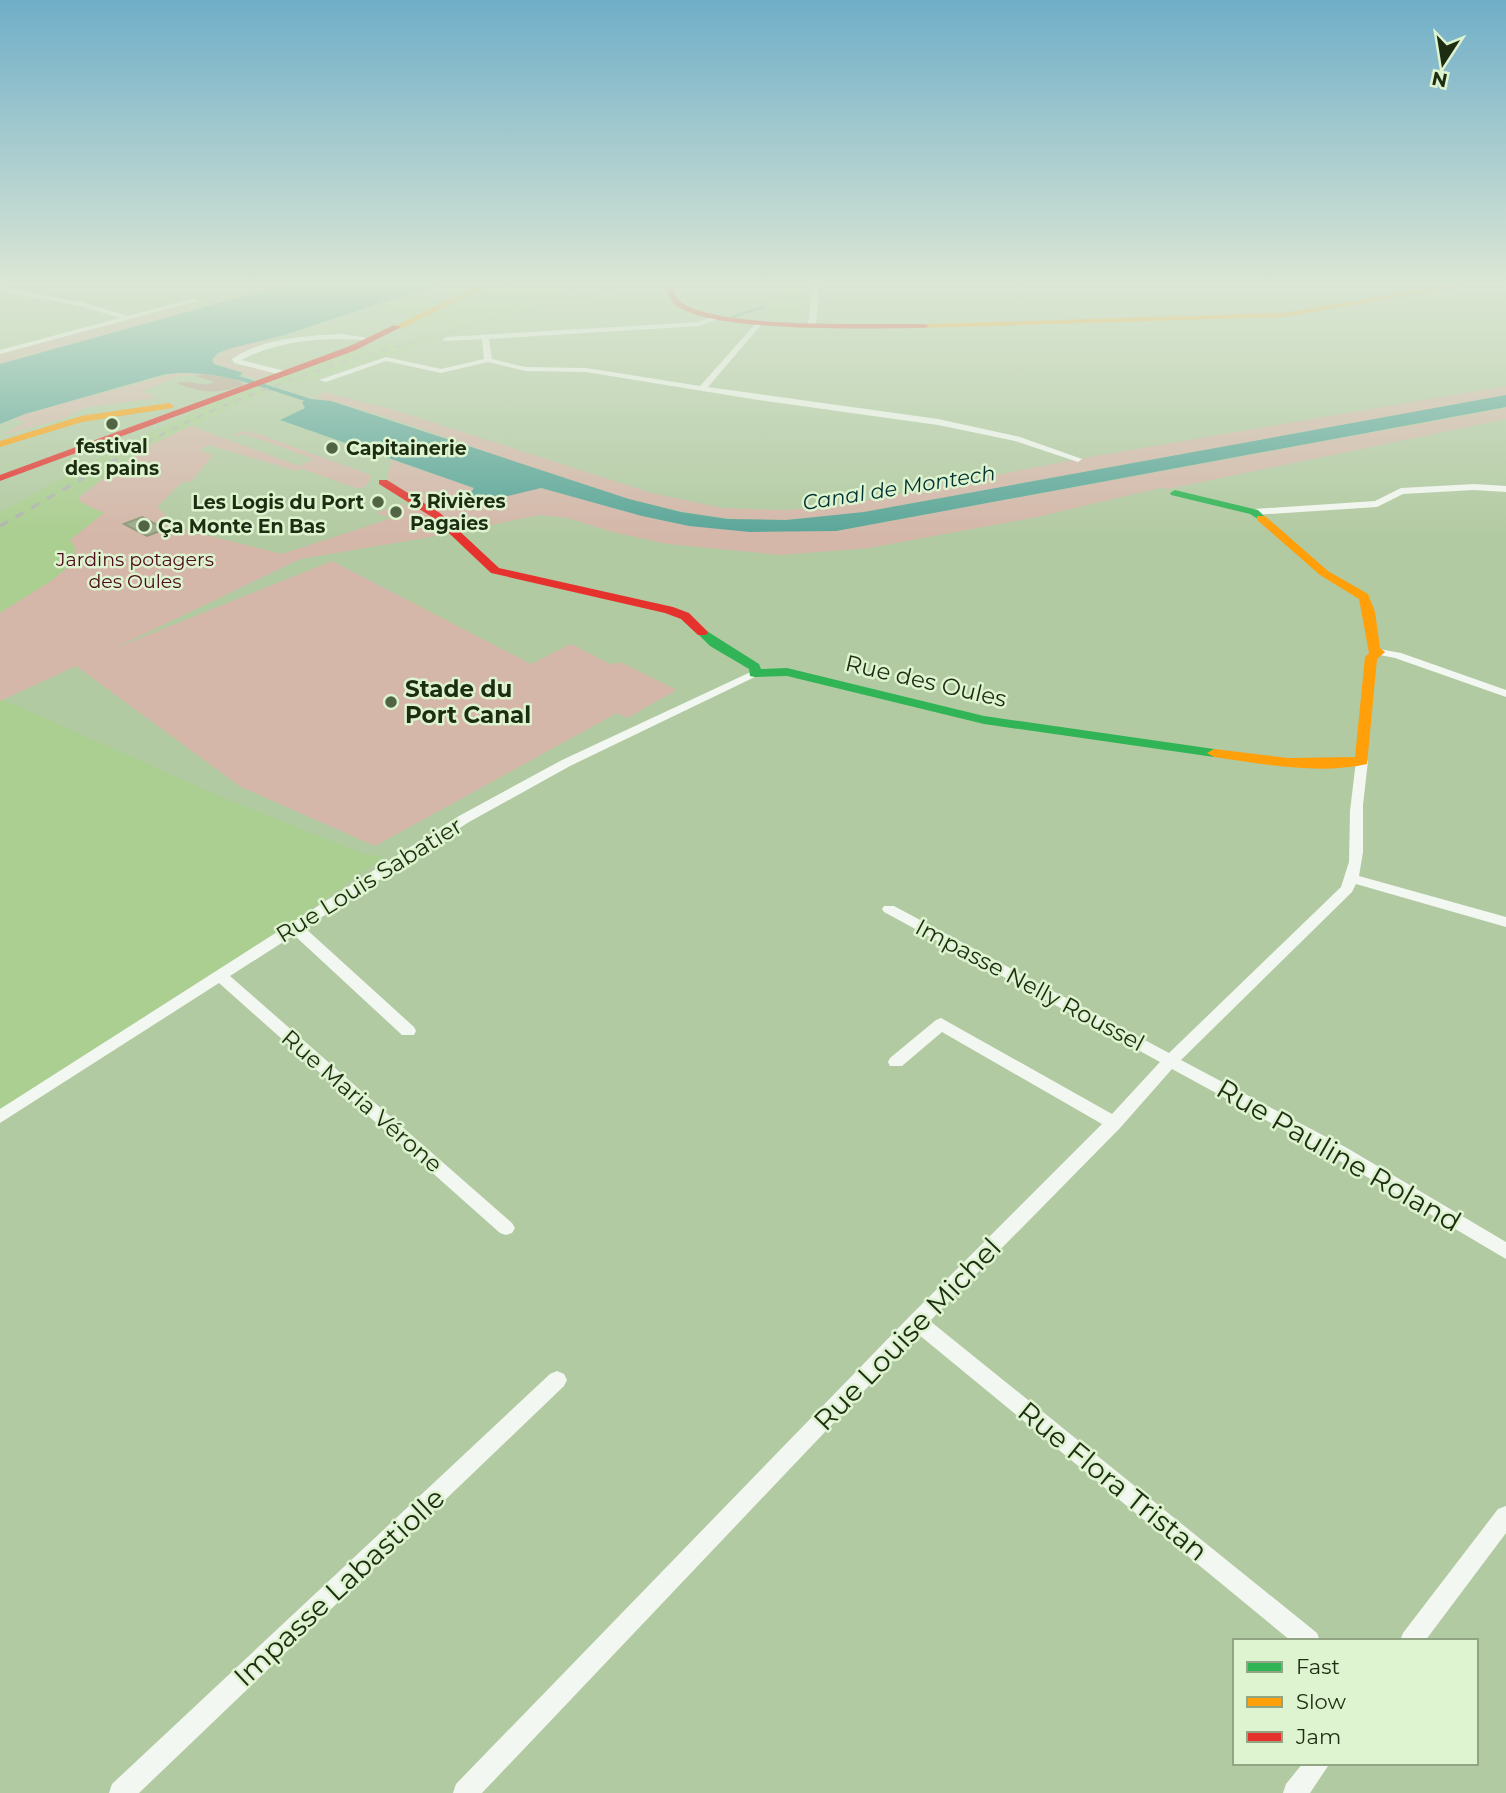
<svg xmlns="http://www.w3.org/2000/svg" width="1506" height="1793" font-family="Montserrat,sans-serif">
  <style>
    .built { fill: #abce91 }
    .green { fill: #d4b7a9 }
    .forest { fill: #bca092 }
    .water { fill: #5aa699 }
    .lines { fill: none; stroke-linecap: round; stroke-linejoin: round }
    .stream { stroke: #5aa699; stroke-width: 2.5 }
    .building { fill: #a1ad8e; stroke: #8d9978; stroke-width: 2 }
    .street { fill: #f3f7f1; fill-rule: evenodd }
    .fast { fill: #30b455; fill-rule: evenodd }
    .slow { fill: #ff9f0a; fill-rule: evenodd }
    .jam { fill: #e5322d; fill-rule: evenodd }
    .rail-far1 { stroke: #b0b6ac; stroke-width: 2.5; stroke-dasharray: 7 7; stroke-linecap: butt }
    .rail { stroke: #b0b6ac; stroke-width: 3.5; stroke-dasharray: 9 9; stroke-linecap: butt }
    .poi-dot { fill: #516444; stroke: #def3cf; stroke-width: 2.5 }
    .labels { text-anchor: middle; stroke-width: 5; stroke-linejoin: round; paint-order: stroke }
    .far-poi-label { font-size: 19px; font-weight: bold; fill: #1d2d11; stroke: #def3cf; text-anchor: start }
    .far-park-label { font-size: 19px; fill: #4e0c1c; stroke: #def3cf }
    .far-water-label { font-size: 21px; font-style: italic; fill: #023231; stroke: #def3cf }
    .street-label { font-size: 23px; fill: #1d2d11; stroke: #def3cf }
    .poi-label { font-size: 23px; font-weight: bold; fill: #1d2d11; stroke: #def3cf; text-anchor: start }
    .near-street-label { font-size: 28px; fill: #1d2d11; stroke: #def3cf }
  </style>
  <rect width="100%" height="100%" fill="#b2caa2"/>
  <g class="built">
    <polygon points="478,285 596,285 492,318 614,285 634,285 416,344 418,347 315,378 280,386 268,382 366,347 411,340 456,328 432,323 423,327 400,322 413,315 373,307 405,297 439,304"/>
    <polygon points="786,285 808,285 805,300 800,302 798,321 762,320 763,315"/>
    <polygon points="256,387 268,391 146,447 80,495 78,498 104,513 75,547 74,562 51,581 0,613 0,512 119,447 210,405"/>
    <polygon points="4,700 219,796 364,854 384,857 291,923 0,1110 0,701"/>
  </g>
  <g class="green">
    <polygon points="193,301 201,302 190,311 0,364 0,352"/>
    <path d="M281 336 244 351 228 361 240 367 246 365 274 372 257 379 212 362C222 343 261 341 281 336Z"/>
    <polygon points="175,373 204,374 171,377 171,380 142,391 165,401 155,398 84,408 65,418 0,436 27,421 13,420 25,414"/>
    <path d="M1506 386V395L864 512C819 519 772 523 726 518 584 503 453 429 314 397L324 392 394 410 652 493 722 508 783 510 831 507 1078 459Z"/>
    <polygon points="1506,408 1506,419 1168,489 1160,488 1037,517 869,548 781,555 667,544 613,532 567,518 540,515 456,532 423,502 387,479 392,460 474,488 551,489 642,516 689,526 836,531"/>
    <polygon points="191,426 299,466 314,459 245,434 236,437 234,434 243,431 261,435 371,475 367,485 359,489 302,469 296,471 209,445 199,450 213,455 191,482 182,482 157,507 179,528 282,554 392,518 376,513 400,504 417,510 425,507 454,533 300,559 113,649 332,561 531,664 571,644 612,665 620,662 677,690 627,718 617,713 375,846 241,787 76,666 0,701 0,613 51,581 74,562 75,547 70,540 104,513 82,503 78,498 146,447"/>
  </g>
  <path class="forest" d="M204 374 232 378 245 384C221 394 201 394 177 383 190 379 202 388 215 382L195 376Z"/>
  <path class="water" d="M284 285H436L281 336 232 348 218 353 212 360 214 364 243 373 239 376 311 399 331 401 629 499 681 512 728 519 786 520 864 512 1506 395V407L836 531 750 532 689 526 642 516 541 488 470 505 464 503 474 488 280 420 305 408 302 402 305 401C258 386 211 367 162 375L25 414 0 424V364Z"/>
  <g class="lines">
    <polyline class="stream" points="732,317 764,307"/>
  </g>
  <polygon class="building" points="142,517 165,529 147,536 124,524"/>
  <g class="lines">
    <g class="street">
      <polygon points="813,285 819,285 816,324 812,326 808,324"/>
      <polygon points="0,287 81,302 128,316 193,299 197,301 0,354 0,350 120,318 80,306 0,291"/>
      <polygon points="715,315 718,319 700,326 489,339 492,359 525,367 586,368 700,386 758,321 762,323 761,325 708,387 938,419 1020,437 1082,459 1078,462 1015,441 938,425 758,400 586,372 525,371 488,362 441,373 386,361 326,382 319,380 386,357 441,369 484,359 482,339 444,341 443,339 447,337 699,322"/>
      <path d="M341 334 376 339 372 341C329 336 280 340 241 360L285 371 286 373 282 375 234 363 232 359C261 338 306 336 341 334Z"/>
      <polygon points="1474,484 1506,486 1506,492 1474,490 1403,494 1377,507 1254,515 1249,512 1254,509 1375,501 1401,488"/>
      <polygon points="1379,649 1401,653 1506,690 1506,697 1395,658 1375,654 1373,652"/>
      <polygon points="755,670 759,671 759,675 570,766 469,822 305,928 414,1027 416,1031 414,1035 402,1035 294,935 230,976 512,1223 515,1228 512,1233 506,1235 500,1233 219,983 0,1123 0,1109 459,816 562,760"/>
      <polygon points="1362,757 1368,761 1363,805 1363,852 1359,876 1506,917 1506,927 1356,884 1352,892 1181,1060 1347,1148 1506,1242 1506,1259 1335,1158 1172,1069 1120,1128 930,1321 1317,1633 1320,1641 1291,1641 918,1334 482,1793 453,1793 456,1784 910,1316 1102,1124 942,1032 902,1066 890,1066 888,1062 890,1058 936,1020 941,1018 1112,1114 1160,1062 884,912 882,909 884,906 894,906 1169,1053 1341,887 1349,862 1350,811 1356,761"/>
      <polygon points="557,1371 564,1374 567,1380 564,1386 139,1793 109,1793 112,1784 550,1374"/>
      <polygon points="1506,1506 1506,1533 1425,1641 1400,1641 1403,1633 1498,1509"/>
      <polygon points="1303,1763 1330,1763 1310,1793 1283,1793 1286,1784"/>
    </g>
    <g class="fast">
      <polygon points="1175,490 1258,510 1266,518 1261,521 1250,514 1171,495 1170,493"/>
      <polygon points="702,628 759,664 761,669 787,668 984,716 1214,749 1221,753 1214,757 984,724 787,676 755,677 750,676 749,669 710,646 696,632"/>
    </g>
    <g class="slow">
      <polygon points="480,285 490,285 400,329 393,327"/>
      <polygon points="1450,285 1469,285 1283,317 925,328 921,326 925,324 1283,313"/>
      <polygon points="169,403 174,406 172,408 82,422 0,447 0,441 81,416"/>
      <path d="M1257 516H1265L1328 571 1368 594 1375 612 1380 648 1385 652 1377 659 1367 764C1318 775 1263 764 1214 757L1207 753 1214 749 1288 758 1355 757 1365 657 1369 653 1359 599 1320 575 1257 520Z"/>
    </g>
    <g class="jam">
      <path d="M664 285H672C674 290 676 296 679 300 708 330 879 323 925 324L929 326 925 328C874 328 710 334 674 304 669 299 667 291 664 285Z"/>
      <polygon points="394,325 401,327 356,350 0,481 0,475 350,346"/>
      <polygon points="379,480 387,480 440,513 499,568 673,607 689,613 708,632 706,635 698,635 681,619 665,613 491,573 432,517 379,484"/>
    </g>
    <path class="rail-far1" d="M122 456C273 368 460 331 628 285"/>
    <polyline class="rail" points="0,526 125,454"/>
  </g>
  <linearGradient id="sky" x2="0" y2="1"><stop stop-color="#6faec8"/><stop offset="0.53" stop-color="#dce7d5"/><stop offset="1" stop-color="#dce7d5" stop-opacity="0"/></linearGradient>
  <rect width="1506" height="536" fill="url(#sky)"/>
  <g class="poi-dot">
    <circle cx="112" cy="424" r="7"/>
    <circle cx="332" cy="448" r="7"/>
    <circle cx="378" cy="502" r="7"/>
    <circle cx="396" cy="512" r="7"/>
    <circle cx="144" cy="526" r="7"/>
    <circle cx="391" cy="702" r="7"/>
  </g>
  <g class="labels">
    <g class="far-poi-label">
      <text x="112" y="453" text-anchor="middle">festival<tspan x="112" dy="22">des pains</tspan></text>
      <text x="346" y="455">Capitainerie</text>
      <text x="410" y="508">3 Rivières<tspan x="410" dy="22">Pagaies</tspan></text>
      <text x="364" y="509" text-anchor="end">Les Logis du Port</text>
      <text x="158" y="533">Ça Monte En Bas</text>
    </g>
    <g class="far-park-label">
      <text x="135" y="566">Jardins potagers<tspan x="135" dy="22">des Oules</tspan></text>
    </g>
    <g class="far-water-label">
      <text transform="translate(899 488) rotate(-9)" y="7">Canal de Montech</text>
    </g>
    <g class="street-label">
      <text transform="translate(926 681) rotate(13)" y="8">Rue des Oules</text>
      <text transform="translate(369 880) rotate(-32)" y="8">Rue Louis Sabatier</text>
      <text transform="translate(1030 985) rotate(28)" y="8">Impasse Nelly Roussel</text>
      <text transform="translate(362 1101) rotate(41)" y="8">Rue Maria Vérone</text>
    </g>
    <g class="poi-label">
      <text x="405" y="697">Stade du<tspan x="405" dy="26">Port Canal</tspan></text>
    </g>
    <g class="near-street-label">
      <text transform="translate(1339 1155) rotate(30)" y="10">Rue Pauline Roland</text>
      <text transform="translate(907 1334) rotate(-46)" y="10">Rue Louise Michel</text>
      <text transform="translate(1113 1481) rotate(39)" y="10">Rue Flora Tristan</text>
      <text transform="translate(339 1587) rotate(-43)" y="10">Impasse Labastiolle</text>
    </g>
  </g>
  <rect x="1233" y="1639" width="245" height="126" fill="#def3cf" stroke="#91a483" stroke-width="2"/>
  <rect x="1247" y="1662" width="35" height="10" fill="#30b455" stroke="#91a483" stroke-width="2"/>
  <text x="1296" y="1674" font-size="21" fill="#1d2d11">Fast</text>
  <rect x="1247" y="1697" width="35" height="10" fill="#ff9f0a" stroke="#91a483" stroke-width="2"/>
  <text x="1296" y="1709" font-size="21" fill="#1d2d11">Slow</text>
  <rect x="1247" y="1732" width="35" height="10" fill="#e5322d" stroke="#91a483" stroke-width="2"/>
  <text x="1296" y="1744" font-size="21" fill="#1d2d11">Jam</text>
  <g transform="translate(1443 63) rotate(192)" stroke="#def3cf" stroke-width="5" paint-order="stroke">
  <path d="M0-5L12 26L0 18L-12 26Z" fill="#1d2d11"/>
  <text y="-10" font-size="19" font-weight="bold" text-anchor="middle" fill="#1d2d11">N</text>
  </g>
</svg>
